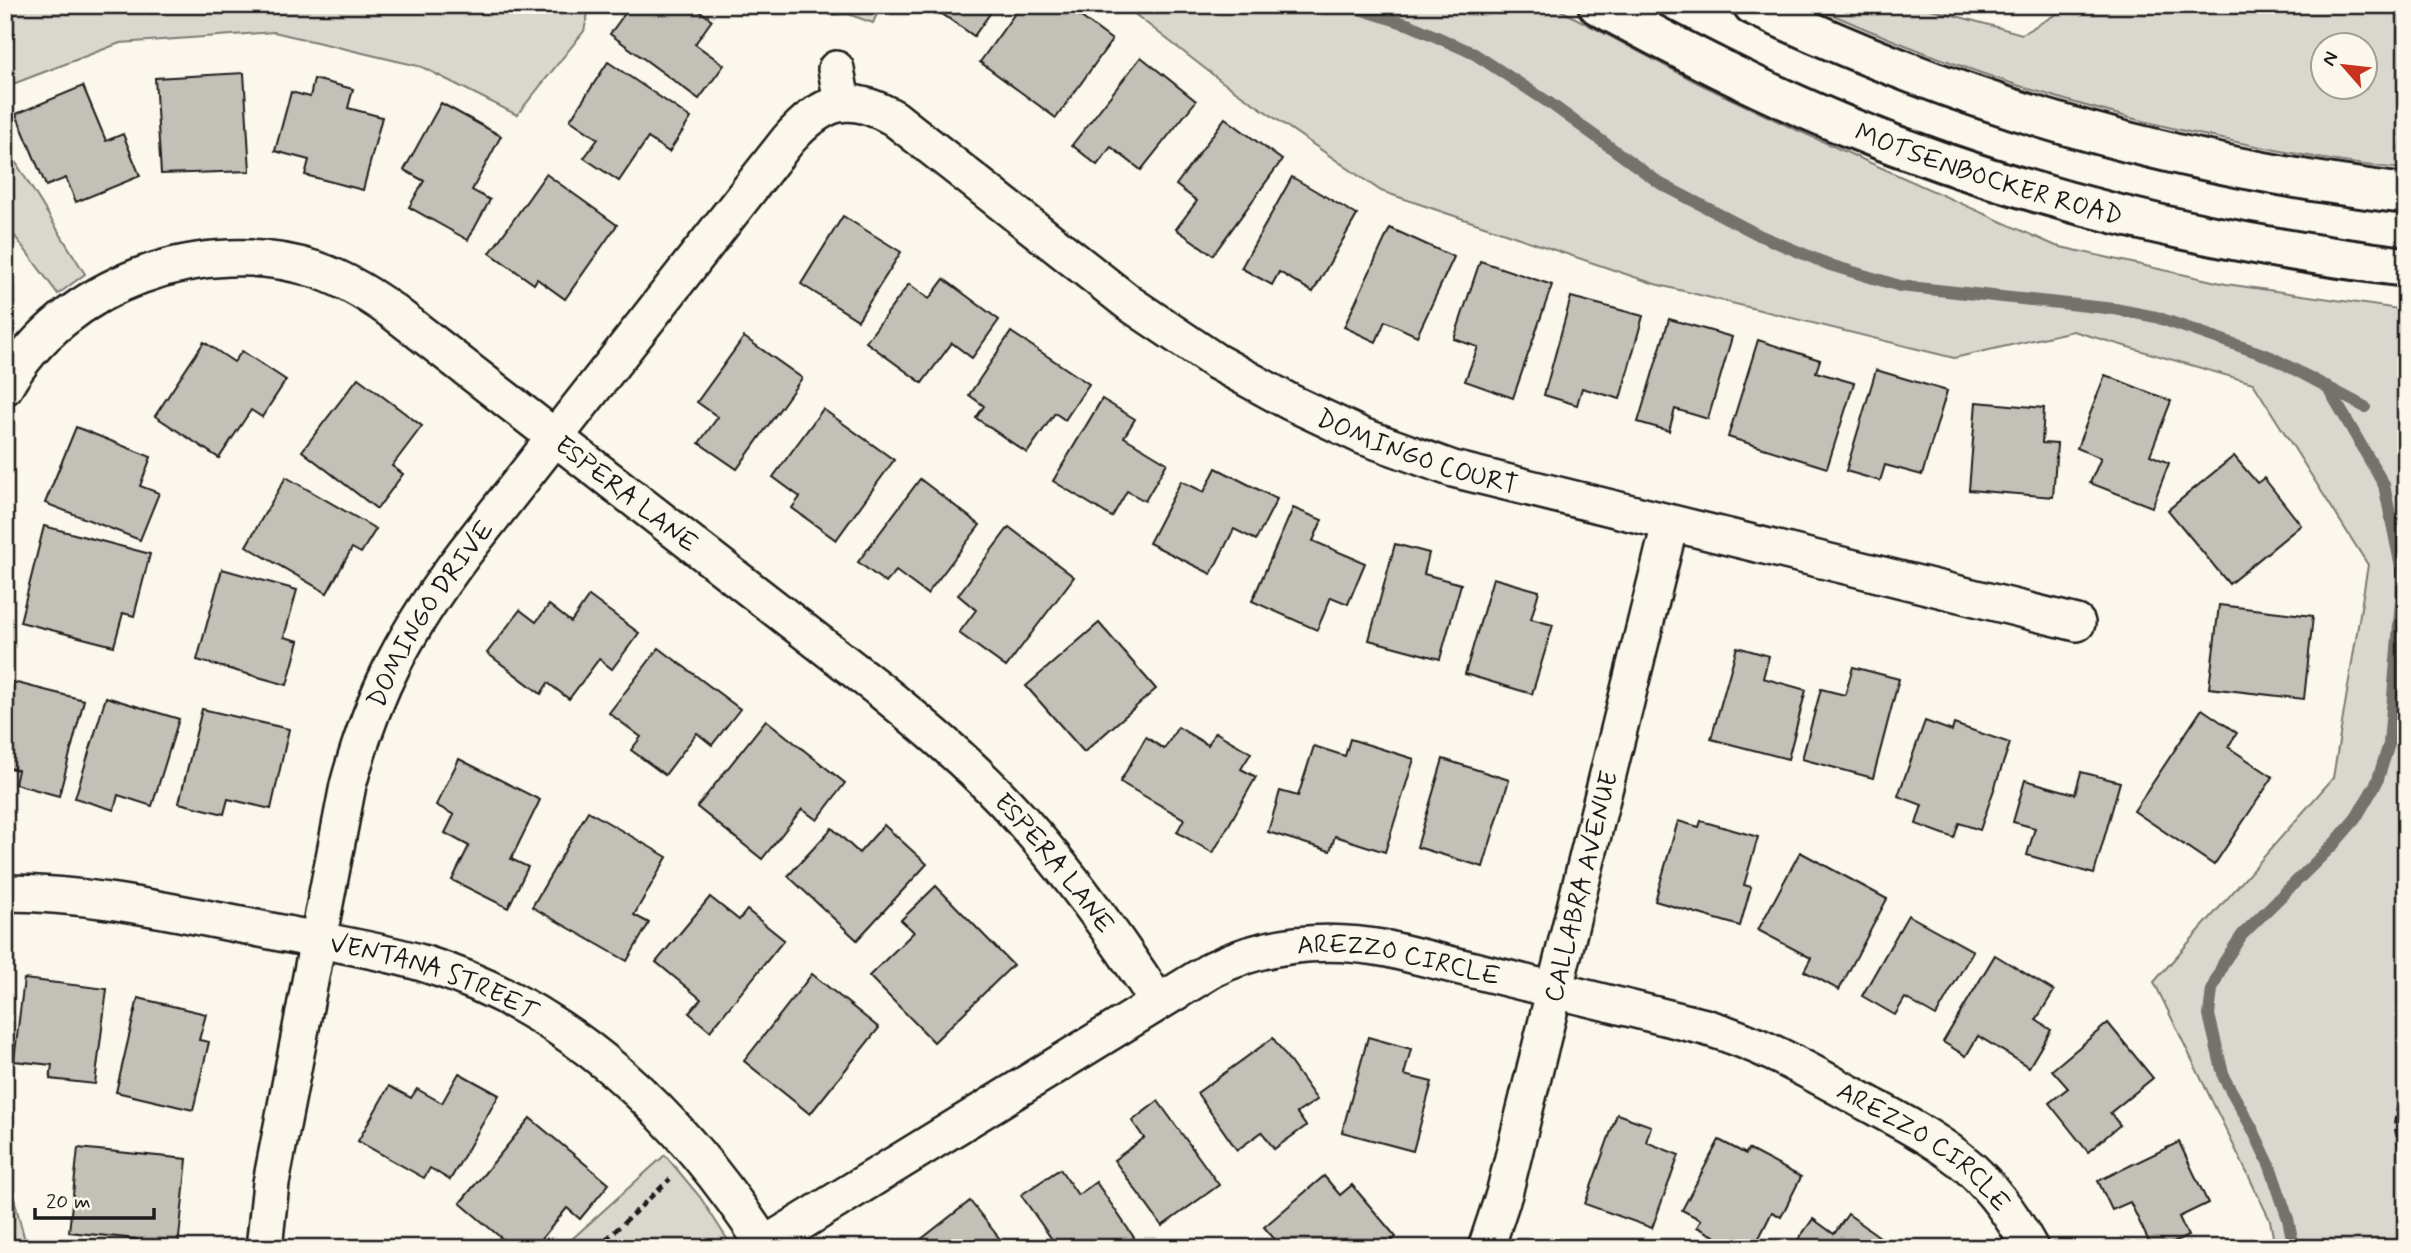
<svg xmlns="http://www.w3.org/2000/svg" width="2411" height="1253" font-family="Mynerve,sans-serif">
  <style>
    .green { fill: #dad7ce; stroke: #7b7a75; stroke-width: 2; fill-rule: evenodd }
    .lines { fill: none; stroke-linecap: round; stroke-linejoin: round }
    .stream { stroke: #74726e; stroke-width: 12 }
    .building { fill: #c3c0b8; stroke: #1c1c1c; stroke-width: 2 }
    .minor-casing { stroke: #1c1c1c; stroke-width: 40 }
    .secondary-casing { stroke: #1c1c1c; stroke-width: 44 }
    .path { stroke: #1c1c1c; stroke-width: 4.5; stroke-dasharray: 7 5; stroke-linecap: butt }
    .minor { stroke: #fbf7ec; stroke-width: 35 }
    .secondary { stroke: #fbf7ec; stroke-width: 38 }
    .labels { text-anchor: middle; stroke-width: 7; stroke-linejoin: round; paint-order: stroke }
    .street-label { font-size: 26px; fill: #1c1c1c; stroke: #fbf7ec }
  </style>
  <rect width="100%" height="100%" fill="#fbf7ec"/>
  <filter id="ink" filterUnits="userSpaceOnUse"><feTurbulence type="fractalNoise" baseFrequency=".0143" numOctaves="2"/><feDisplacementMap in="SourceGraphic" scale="14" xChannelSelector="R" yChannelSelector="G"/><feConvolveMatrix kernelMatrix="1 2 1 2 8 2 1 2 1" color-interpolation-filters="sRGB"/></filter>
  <g filter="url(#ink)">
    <g class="green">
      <polygon points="5,5 590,5 584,31 517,115 422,67 274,32 120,43 5,87"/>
      <polygon points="830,5 881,5 873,23 848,14 830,15"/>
      <polygon points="1123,5 1551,5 1698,83 1788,126 2056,246 2226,284 2406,310 2406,1248 2275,1248 2270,1220 2154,982 2333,778 2368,565 2253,383 2073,331 1954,358 1655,284 1381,191 1221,81"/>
      <path d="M1811 5H1916L2022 34 2072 5H2406L2404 169C2350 165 2295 154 2241 143 2093 114 1949 68 1811 5ZM2324 46H2366V88H2324Z"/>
      <polygon points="5,145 85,274 58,294 5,223"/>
      <polygon points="5,1139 13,1195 27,1248 5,1248"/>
      <polygon points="665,1155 700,1197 733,1248 562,1248"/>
    </g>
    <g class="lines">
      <g class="stream">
        <polyline points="1347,5 1410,25 1473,53 1551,104 1661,184 1761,236 1830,265 1900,286 2115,309 2156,317 2271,357 2365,407"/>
        <polyline points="2294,1248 2288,1219 2270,1166 2252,1128 2224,1078 2209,1015 2212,989 2224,962 2242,935 2333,845 2356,818 2377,782 2389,744 2403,577 2384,485 2327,386"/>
      </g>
    </g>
    <g class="building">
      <polygon points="631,5 692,5 712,20 695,44 724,65 699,99 610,34"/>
      <polygon points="938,5 996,5 974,36 935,9"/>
      <polygon points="1021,5 1039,5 1046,10 1050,5 1065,5 1112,40 1056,118 980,62"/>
      <polygon points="1141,57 1196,101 1141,170 1111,147 1097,165 1072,145"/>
      <polygon points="608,62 691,118 669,152 648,138 619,181 584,158 598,139 570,120"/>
      <polygon points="244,73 250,171 161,174 155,78"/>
      <polygon points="314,79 353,89 348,108 382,117 363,190 305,175 309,160 275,151 291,92 310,97"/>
      <polygon points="83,86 106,141 123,134 140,176 76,202 66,178 46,186 16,114"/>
      <polygon points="441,103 501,136 472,190 490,200 468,240 409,207 424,181 404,170"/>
      <polygon points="1225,118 1282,160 1213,255 1176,229 1197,201 1176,185"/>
      <polygon points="546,174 617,225 565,299 537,279 534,284 490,253"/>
      <polygon points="1292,177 1357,215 1313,292 1279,272 1272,285 1241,268"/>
      <polygon points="843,216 901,252 858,320 801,284"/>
      <polygon points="1390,228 1454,257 1417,336 1385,321 1376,342 1344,327"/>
      <polygon points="1480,261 1552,285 1513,398 1465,381 1478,347 1454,339"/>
      <polygon points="944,279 999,320 972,358 952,343 922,383 866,342 909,284 929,299"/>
      <polygon points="1571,297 1643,316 1620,399 1582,388 1577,405 1544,395"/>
      <polygon points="1669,319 1732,337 1708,419 1675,409 1669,431 1638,422"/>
      <polygon points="1011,332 1089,384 1065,420 1055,413 1027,453 976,418 984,406 969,395"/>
      <polygon points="744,337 802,378 737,469 699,443 718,417 697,402"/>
      <polygon points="1758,340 1820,360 1816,372 1854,383 1827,468 1728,437"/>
      <polygon points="204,342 234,362 242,351 286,380 262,417 251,410 219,458 155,416"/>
      <polygon points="1876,370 1947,391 1922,475 1885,465 1880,481 1846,471"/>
      <polygon points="2105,375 2171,401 2150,455 2169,463 2152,507 2090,483 2101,458 2077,448"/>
      <polygon points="358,378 422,426 392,466 403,474 377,509 302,451"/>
      <polygon points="1102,399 1135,419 1124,437 1167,463 1145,501 1127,491 1112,517 1053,481"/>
      <polygon points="1976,402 2044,408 2042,443 2057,444 2053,497 1969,490"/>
      <polygon points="823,409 894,460 836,540 792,508 800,497 773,477"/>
      <polygon points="76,427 151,457 140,486 159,493 140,540 45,503"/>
      <polygon points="2234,456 2257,483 2264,478 2301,525 2229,584 2168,510"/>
      <polygon points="1216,468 1277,499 1256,540 1234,529 1211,574 1149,543 1181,481 1204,492"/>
      <polygon points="286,477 376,529 361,553 352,548 327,593 246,546"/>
      <polygon points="920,479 980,525 927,594 896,571 886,583 858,562"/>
      <polygon points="1293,508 1322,520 1313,541 1365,563 1348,604 1331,597 1317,630 1252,601"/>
      <polygon points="44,526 150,554 134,616 123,613 114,646 20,622"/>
      <polygon points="1009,527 1074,577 1006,667 959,633 976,610 958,595"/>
      <polygon points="1395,544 1429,553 1424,574 1461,584 1440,659 1369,640"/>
      <polygon points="222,569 297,590 284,637 299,641 287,685 197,660"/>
      <polygon points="1493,578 1539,591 1531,619 1553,625 1532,694 1465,674"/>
      <polygon points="589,596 639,633 612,669 599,659 569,699 548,683 541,694 487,653 520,610 536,622 549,605 571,622"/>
      <polygon points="2219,605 2313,616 2304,699 2209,688"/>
      <polygon points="1099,623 1156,689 1084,752 1026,686"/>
      <polygon points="1737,647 1769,656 1763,678 1806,690 1788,759 1711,739"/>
      <polygon points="659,648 740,709 712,745 697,733 665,775 631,750 641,737 609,713"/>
      <polygon points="1853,667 1899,679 1873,778 1802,759 1821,689 1845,695"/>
      <polygon points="5,680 84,700 59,796 15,784 18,770 5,767"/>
      <polygon points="106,697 179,719 152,806 118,795 114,810 75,798"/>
      <polygon points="202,709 289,729 271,809 228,799 224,814 179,803"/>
      <polygon points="2202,709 2237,733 2228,747 2273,777 2214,865 2134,811"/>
      <polygon points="766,720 845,783 817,820 802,809 762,859 697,807"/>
      <polygon points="1925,721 1952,731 1954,724 2010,743 1980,830 1959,823 1954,838 1916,824 1922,805 1898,796"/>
      <polygon points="1178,727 1208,745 1215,732 1251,753 1241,769 1256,777 1213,853 1177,832 1184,819 1120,782 1146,737 1164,749"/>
      <polygon points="1350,739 1414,759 1385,852 1335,836 1330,851 1268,832 1280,791 1298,796 1314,746 1345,756"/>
      <polygon points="459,759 540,800 511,859 528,867 508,908 452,880 469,846 445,833 454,815 436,805"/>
      <polygon points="1443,759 1509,780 1483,867 1417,847"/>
      <polygon points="2081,772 2120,782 2094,874 2027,855 2035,828 2013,822 2025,780 2075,794"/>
      <polygon points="588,811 667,857 634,915 649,923 627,961 532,907"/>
      <polygon points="1678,821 1699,827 1701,821 1758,837 1744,885 1751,887 1740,926 1655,901"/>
      <polygon points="884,825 927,864 857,940 788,876 832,828 859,853"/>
      <polygon points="1800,852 1887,899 1839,990 1804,971 1811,958 1758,930"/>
      <polygon points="936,886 1013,965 934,1042 869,976 914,932 901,920"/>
      <polygon points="710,897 739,920 747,910 784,940 710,1031 689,1013 701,999 656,962"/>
      <polygon points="1908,915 1973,951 1936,1016 1905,998 1895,1015 1862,996"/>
      <polygon points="1995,955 2054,991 2036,1020 2051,1030 2029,1067 1978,1036 1966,1056 1943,1042"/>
      <polygon points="812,974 879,1028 810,1114 744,1061"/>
      <polygon points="24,979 107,989 95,1084 50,1079 52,1065 14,1061"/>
      <polygon points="138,998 206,1014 199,1040 209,1042 193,1110 116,1092"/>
      <polygon points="2108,1023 2153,1078 2110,1113 2120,1125 2088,1152 2049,1103 2068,1088 2052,1070"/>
      <polygon points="1368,1037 1411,1049 1404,1075 1432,1082 1413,1151 1342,1132"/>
      <polygon points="1273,1038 1317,1100 1297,1113 1306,1126 1274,1149 1262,1132 1237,1150 1197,1093"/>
      <polygon points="459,1073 499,1095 450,1180 430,1168 424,1178 358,1141 389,1086 411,1098 417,1089 442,1103"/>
      <polygon points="1158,1101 1219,1185 1162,1226 1114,1160 1144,1138 1132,1121"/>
      <polygon points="1617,1114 1651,1126 1646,1142 1679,1155 1652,1228 1585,1204"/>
      <polygon points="530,1118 609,1184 580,1219 567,1208 534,1248 513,1248 460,1203"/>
      <polygon points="1719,1140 1746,1154 1748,1149 1801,1177 1781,1217 1772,1212 1754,1248 1737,1248 1697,1227 1701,1220 1682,1210"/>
      <polygon points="2179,1142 2208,1203 2179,1217 2188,1236 2163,1248 2152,1248 2130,1202 2112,1210 2098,1181"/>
      <polygon points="78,1148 187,1159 178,1248 135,1248 136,1239 69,1232"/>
      <polygon points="1060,1169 1078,1195 1096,1182 1135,1239 1122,1248 1058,1248 1021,1195"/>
      <polygon points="1324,1176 1340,1195 1352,1185 1396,1237 1384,1248 1282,1248 1264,1227"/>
      <polygon points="970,1201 1007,1248 910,1248"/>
      <polygon points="1848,1214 1884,1240 1880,1246 1883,1248 1792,1248 1813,1219 1834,1234"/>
    </g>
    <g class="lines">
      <g class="minor-casing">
        <g id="minor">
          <polyline points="836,69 842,102"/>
          <path id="s1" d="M5 387C64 283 204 233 317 270 349 281 377 299 404 320L880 690C923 725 965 760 1003 800 1061 861 1112 931 1158 1002"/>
          <path id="s2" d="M5 893C91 893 173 912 256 928 312 940 368 947 422 963 571 1008 684 1119 766 1248"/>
          <path id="s3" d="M764 1245 1213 969C1268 942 1329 938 1388 949L1705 1027C1764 1044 1816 1075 1869 1104 1904 1123 1939 1141 1969 1167 1994 1190 2014 1218 2030 1248"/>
          <path id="s4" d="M264 1248 271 1183 348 785C374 690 406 630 465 552L788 140C822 102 847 91 894 118L1129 303 1215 361 1290 402 1362 436 1453 469 2077 623"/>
          <path id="s5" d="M1486 1248 1504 1194 1670 524"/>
        </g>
      </g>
      <g class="secondary-casing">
        <g id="secondary">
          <path id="s6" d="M1598 5C1679 49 1760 91 1846 126 2028 200 2211 243 2406 267"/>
          <path d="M1753 5C1964 106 2174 166 2406 194"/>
        </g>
      </g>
      <g class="path">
        <polyline points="2406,1070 2395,1124 2406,1173"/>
        <polyline points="597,1248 670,1179"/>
      </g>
      <use href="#minor" class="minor"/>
      <use href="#secondary" class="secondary"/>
    </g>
  </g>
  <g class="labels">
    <g class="street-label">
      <text dy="9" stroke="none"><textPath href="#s6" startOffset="427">MOTSENBOCKER ROAD</textPath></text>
      <text dy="9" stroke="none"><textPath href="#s4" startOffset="2004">DOMINGO COURT</textPath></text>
      <text dy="9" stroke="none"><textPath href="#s1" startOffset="742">ESPERA LANE</textPath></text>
      <text dy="9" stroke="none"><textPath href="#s4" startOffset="662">DOMINGO DRIVE</textPath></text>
      <text dy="9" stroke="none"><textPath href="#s1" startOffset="1309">ESPERA LANE</textPath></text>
      <text dy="9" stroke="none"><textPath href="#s5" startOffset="374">CALLABRA AVENUE</textPath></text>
      <text dy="9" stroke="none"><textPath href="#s3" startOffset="718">AREZZO CIRCLE</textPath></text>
      <text dy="9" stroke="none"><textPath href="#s2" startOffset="439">VENTANA STREET</textPath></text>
      <text dy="9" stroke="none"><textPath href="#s3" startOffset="1284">AREZZO CIRCLE</textPath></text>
    </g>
  </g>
  <rect width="2411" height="1253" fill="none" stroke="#fbf7ec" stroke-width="28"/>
  <rect x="14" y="14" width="2383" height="1225" fill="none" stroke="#1c1c1c" stroke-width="2.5" filter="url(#ink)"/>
  <g transform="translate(2344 66) rotate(298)"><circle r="33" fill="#fbf7ec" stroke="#a29f99" stroke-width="2"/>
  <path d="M0-5L12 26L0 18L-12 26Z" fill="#c8321e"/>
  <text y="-10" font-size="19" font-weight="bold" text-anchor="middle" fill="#1c1c1c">N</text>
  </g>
  <path d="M35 1208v10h119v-10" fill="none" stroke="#1c1c1c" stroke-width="3.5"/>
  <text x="46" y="1208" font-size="21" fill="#1c1c1c" stroke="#fbf7ec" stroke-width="5" paint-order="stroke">20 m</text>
</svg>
